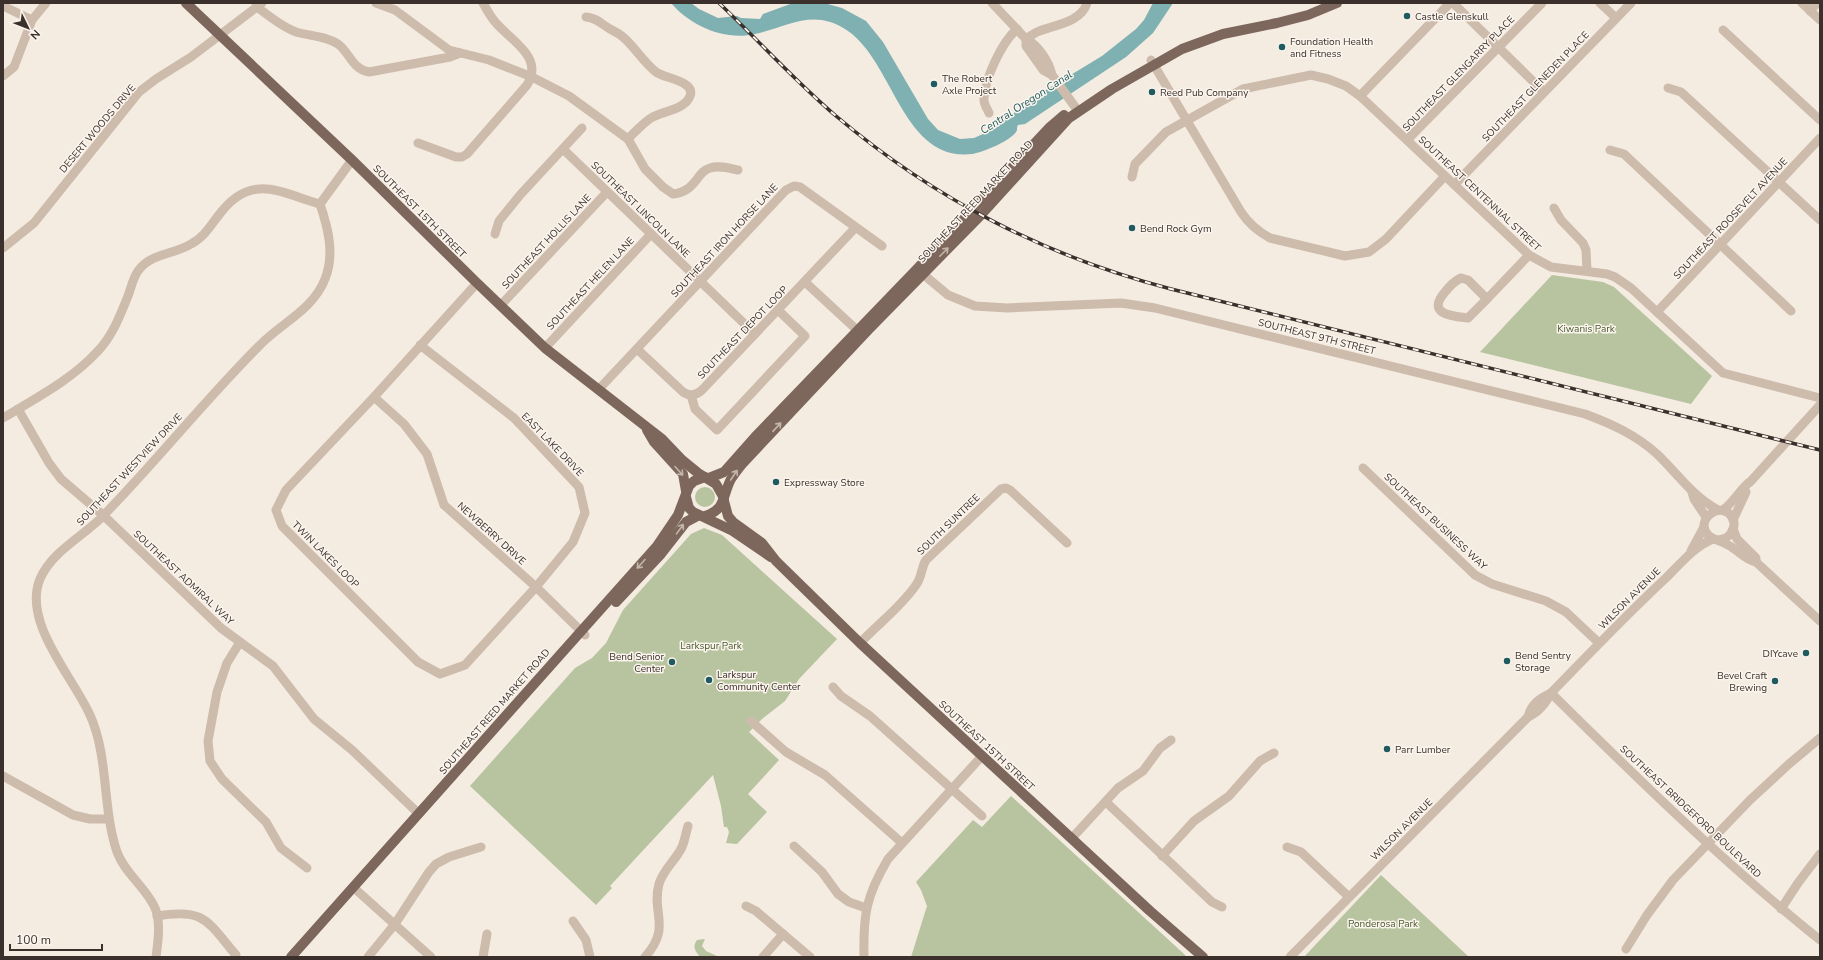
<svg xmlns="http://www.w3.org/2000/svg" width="1823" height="960" font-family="'Nunito Sans',sans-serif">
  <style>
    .green { fill: #b8c4a0 }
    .water { fill: #7fb0b2 }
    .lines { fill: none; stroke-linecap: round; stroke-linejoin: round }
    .minor { stroke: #cdbbac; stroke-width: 9 }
    .major { stroke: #7d675c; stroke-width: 10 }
    .rail-casing { stroke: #3b302b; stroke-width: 3.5 }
    .rail { stroke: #fbf5ee; stroke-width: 2; stroke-dasharray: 6; stroke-linecap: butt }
    .oneway { stroke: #c2b5ac }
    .poi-dot { fill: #1f5a5e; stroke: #fbf5ee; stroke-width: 1.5 }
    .labels { text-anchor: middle; stroke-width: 3; stroke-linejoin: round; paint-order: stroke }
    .poi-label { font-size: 10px; fill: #3b302b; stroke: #fbf5ee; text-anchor: start }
    .street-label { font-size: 10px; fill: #3b302b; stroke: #fbf5ee }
    .park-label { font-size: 10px; fill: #4a5a2e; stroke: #fbf5ee }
    .water-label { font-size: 11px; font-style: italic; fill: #1f5a5e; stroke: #fbf5ee }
  </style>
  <rect width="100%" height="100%" fill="#f4ebe1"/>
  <g class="green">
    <polygon points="1552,275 1603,282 1614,287 1712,376 1691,404 1480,352"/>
    <circle cx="705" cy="497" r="10"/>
    <polygon points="704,528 722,535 837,639 799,679 785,701 762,719 749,732 779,760 748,794 767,812 737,844 726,843 729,832 727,827 724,827 721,806 713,775 610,886 612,888 596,905 470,786 575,668 592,658 606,643 623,610 691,534"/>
    <polygon points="1011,796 1183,953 1187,957 911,957 927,906 921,890 916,882 973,820 982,827"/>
    <polygon points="1381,875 1469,957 1304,957"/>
    <path d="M705 939 702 946 706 951 719 957H700C695 950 692 947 697 940Z"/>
  </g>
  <path class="water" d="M671 3H691L699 9 718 18 737 16 741 18 760 19 763 14 793 3H824L842 8 866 21 883 42 928 119 938 130 960 139 974 138 983 134 993 129 1036 96 1102 56 1136 29 1144 20 1153 3H1173L1153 33 1126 57 1025 124 1018 125C1017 126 1017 128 1017 130 1014 140 981 153 972 154 903 162 894 63 848 31 813 7 789 27 755 34 724 41 691 26 671 3Z"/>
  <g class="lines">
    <g class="minor">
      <path d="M256 3 257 7C269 16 282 27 296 32 310 36 326 36 338 44 350 53 352 69 369 72L450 57 460 53"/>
      <path d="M376 3 395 10 449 50 489 60 532 77 569 96 628 139 645 169 663 187 673 194C697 191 696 172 710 168 719 165 729 168 738 170"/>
      <path d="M992 3 1026 39C1038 45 1049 61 1052 75"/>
      <polyline points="1453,3 1544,92"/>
      <polyline points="1600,3 1616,18"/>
      <polyline points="1802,3 1820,20"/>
      <polyline points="3,6 32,20"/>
      <polyline points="1810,11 1817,3"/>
      <path d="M586 17C596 18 599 22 607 27 612 31 618 32 623 37 635 47 643 62 656 72 663 78 696 81 690 96 685 110 662 111 651 118 642 124 636 131 628 139"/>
      <polyline points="1723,30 1820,120"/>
      <polyline points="1026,39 1026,46 1043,70 1052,75 1078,111"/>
      <path d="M1026 39C1029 37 1033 34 1037 32 1053 25 1081 23 1087 3"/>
      <path d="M1151 60 1241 212C1249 224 1257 231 1270 238L1345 256 1369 252 1386 239 1445 176"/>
      <polyline points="3,76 14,67 32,20 46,3"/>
      <polyline points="1668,88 1681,92 1820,220"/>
      <polyline points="1360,96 1450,3"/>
      <path d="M989 113C987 108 983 103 984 98 985 78 1002 42 1017 29"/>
      <polyline points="1407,140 1542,3"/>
      <path d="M418 143 456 157H462L467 154 527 85C544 58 513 42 497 24 491 18 487 10 483 3"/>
      <polyline points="563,149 755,334"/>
      <polyline points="1610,150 1624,154 1791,311"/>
      <polyline points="1132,177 1135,164 1166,132 1243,89 1311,75 1328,79 1346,86 1360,96 1529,255 1551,267 1607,274 1615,277 1631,288 1723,373 1820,398"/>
      <polyline points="1455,184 1631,3"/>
      <polyline points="320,204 352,160"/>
      <polyline points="1554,208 1561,220 1583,243 1586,250 1587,271"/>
      <polyline points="495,234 499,221 520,195 582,128"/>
      <polyline points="3,248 34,223 139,92 156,79 191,57 262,3"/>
      <path d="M918 270 948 295 975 306 1007 308 1121 303 1155 308 1585 414C1612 424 1636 435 1657 454 1678 474 1692 496 1718 510"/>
      <path d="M1461 278 1468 280 1487 299 1468 318C1451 316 1426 314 1445 292 1450 286 1454 281 1461 278Z"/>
      <polyline points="805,282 858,331"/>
      <polyline points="1487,299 1529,255"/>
      <polyline points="501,305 607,192"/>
      <polyline points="1657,312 1820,138"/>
      <polyline points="420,345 514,418 579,487 585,513 573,542 536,587 465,665 440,674 418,662 282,526 276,510 286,490 374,397 477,283"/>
      <polyline points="545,348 651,234"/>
      <path d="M637 349 683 392C690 397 697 395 703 389L855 228"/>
      <polyline points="599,389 786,190 794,186 800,187 882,246"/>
      <polyline points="691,395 695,409 717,430 805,336 778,310"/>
      <polyline points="374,397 404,424 427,454 444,505 536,587 585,635"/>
      <polyline points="18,409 49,463 61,479 103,515 221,628 273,666 314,719 352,750 419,814"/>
      <path d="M3 418C36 398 71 380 97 352 112 337 120 316 128 296 131 288 133 278 138 271 151 253 173 255 191 244 205 237 212 223 222 211 253 173 281 193 320 204"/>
      <polyline points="1363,468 1475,575 1492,584 1546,601 1566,612 1599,643"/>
      <polyline points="1692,492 1694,499 1706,517"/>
      <path d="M1723 510C1734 502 1740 489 1751 481L1820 405"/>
      <polyline points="1733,520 1746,492"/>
      <polyline points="1733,529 1737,539 1756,558 1756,562 1820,621"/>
      <path d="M1718 540C1724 539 1728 538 1731 533 1734 529 1735 523 1733 519 1723 498 1692 520 1709 536 1714 540 1722 541 1728 545 1738 550 1745 560 1756 562"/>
      <polyline points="1691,551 1704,527"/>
      <polyline points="240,642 227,663 217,692 208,741 210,761 222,779 266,822 281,848 307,868"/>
      <path d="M860 643C878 624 901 607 916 585 922 577 921 568 926 560L1001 489 1006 488 1010 490 1067 543"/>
      <polyline points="833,687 841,696 870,716 982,816"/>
      <path d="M1551 693C1638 779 1725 864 1820 940"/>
      <path d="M1528 717C1531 704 1540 698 1551 693"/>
      <polyline points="751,721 786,752 825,775 902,843"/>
      <polyline points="3,776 73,815 90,819 109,819"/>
      <polyline points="1106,802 1212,902 1222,907"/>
      <polyline points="1072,838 1118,788 1143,771 1160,748 1171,740"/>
      <polyline points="794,846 822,872 838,894 849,902 866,908"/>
      <polyline points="1287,847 1301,852 1349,897"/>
      <polyline points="1162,856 1194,821 1229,796 1260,761 1274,753"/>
      <polyline points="353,887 431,957"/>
      <polyline points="746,906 756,911 810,957"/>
      <polyline points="1781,909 1798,883 1820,854"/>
      <path d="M157 916C205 908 207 921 236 955"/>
      <polyline points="573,921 586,940 590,957"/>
      <polyline points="1626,949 1647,915 1673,880 1750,800 1789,764 1820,738"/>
      <path d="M156 957C158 942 161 922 155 908 146 887 125 874 117 852 102 808 109 757 90 715 73 677 22 622 40 579 51 553 80 538 100 519 155 463 204 401 259 346 281 323 313 310 325 279 335 254 328 228 320 204"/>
      <polyline points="368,957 395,924 429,872 436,864 449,857 481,847"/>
      <polyline points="483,957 487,934"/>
      <path d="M645 957C672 927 651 913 659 884 663 870 676 860 682 847 685 840 686 832 688 826"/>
      <polyline points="763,957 783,934"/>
      <path d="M864 957C863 915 866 896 888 859L982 756"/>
      <path d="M1290 957 1528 717C1539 712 1545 704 1551 693 1589 654 1627 614 1667 577 1681 563 1695 546 1713 539"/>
    </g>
    <g class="major">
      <polyline points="186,3 352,160 477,283 545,348 662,439 682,460 698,473 716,484 724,498"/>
      <polyline points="647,430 654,442 683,474 686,491"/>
      <polyline points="709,478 724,472 755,437 917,269 1050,127 1064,115"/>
      <polyline points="686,497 689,508 693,512 733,531 771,557"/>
      <polyline points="724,501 728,516 733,522 762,543 776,561 860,643 1150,911 1203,957"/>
      <path d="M705 516C726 510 722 496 731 479 735 473 739 468 743 463L869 329 980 216 1069 118 1112 89 1182 49 1223 34 1277 23 1308 15 1337 3"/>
      <polyline points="616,602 661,554 686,522 699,515"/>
      <polyline points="291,957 657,546 678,515 689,486 694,481 705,477"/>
    </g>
    <g class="rail-casing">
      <path id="rail" d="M719 3C758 40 795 81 836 116 936 200 1045 256 1171 289L1820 450"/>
    </g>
    <use href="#rail" class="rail"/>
  </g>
  <defs><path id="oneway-shaft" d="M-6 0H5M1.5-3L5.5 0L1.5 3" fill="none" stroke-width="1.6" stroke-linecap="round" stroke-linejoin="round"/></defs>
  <g class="oneway">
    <use href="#oneway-shaft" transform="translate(944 252) rotate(-45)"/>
    <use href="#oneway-shaft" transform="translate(777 427) rotate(-47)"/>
    <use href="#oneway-shaft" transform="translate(679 471) rotate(48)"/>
    <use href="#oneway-shaft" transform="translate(734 475) rotate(-57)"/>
    <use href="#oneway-shaft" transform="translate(680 529) rotate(-54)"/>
    <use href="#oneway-shaft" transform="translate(641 564) rotate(132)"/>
  </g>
  <g class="poi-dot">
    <circle cx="1407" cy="16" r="4"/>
    <circle cx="1282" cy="47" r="4"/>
    <circle cx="934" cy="84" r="4"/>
    <circle cx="1152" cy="92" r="4"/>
    <circle cx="1132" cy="228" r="4"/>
    <circle cx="776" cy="482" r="4"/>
    <circle cx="1806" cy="653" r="4"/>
    <circle cx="1507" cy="661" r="4"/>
    <circle cx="672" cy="662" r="4"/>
    <circle cx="709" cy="680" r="4"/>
    <circle cx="1775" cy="681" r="4"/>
    <circle cx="1387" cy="749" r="4"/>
  </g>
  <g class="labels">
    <g class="poi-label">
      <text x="1415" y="20">Castle Glenskull</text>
      <text x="1290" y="45">Foundation Health<tspan x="1290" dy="12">and Fitness</tspan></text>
      <text x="942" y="82">The Robert<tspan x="942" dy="12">Axle Project</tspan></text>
      <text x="1160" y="96">Reed Pub Company</text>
      <text x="1140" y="232">Bend Rock Gym</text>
      <text x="784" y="486">Expressway Store</text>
      <text x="1798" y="657" text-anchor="end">DIYcave</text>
      <text x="1515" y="659">Bend Sentry<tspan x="1515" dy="12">Storage</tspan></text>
      <text x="664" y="660" text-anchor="end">Bend Senior<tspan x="664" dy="12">Center</tspan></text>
      <text x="717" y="678">Larkspur<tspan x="717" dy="12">Community Center</tspan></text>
      <text x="1767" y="679" text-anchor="end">Bevel Craft<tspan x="1767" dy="12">Brewing</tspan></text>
      <text x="1395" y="753">Parr Lumber</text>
    </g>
    <g class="street-label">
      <text transform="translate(1458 73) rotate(-46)" y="4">SOUTHEAST GLENGARRY PLACE</text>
      <text transform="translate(1535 86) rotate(-46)" y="4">SOUTHEAST GLENEDEN PLACE</text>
      <text transform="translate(97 128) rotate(-50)" y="4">DESERT WOODS DRIVE</text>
      <text transform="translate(1480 193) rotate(43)" y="4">SOUTHEAST CENTENNIAL STREET</text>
      <text transform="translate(975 201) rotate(-47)" y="4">SOUTHEAST REED MARKET ROAD</text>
      <text transform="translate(641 209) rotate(44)" y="4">SOUTHEAST LINCOLN LANE</text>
      <text transform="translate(420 211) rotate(45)" y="4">SOUTHEAST 15TH STREET</text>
      <text transform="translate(1730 218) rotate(-47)" y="4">SOUTHEAST ROOSEVELT AVENUE</text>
      <text transform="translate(724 240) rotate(-47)" y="4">SOUTHEAST IRON HORSE LANE</text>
      <text transform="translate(546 241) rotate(-47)" y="4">SOUTHEAST HOLLIS LANE</text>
      <text transform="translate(590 283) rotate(-47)" y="4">SOUTHEAST HELEN LANE</text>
      <text transform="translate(742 332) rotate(-46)" y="4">SOUTHEAST DEPOT LOOP</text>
      <text transform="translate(1317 336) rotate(14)" y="4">SOUTHEAST 9TH STREET</text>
      <text transform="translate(553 444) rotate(46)" y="4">EAST LAKE DRIVE</text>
      <text transform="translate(129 469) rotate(-47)" y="4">SOUTHEAST WESTVIEW DRIVE</text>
      <text transform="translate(1436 521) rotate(43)" y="4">SOUTHEAST BUSINESS WAY</text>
      <text transform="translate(948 524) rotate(-44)" y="4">SOUTH SUNTREE</text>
      <text transform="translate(492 533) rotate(42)" y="4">NEWBERRY DRIVE</text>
      <text transform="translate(326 554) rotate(45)" y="4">TWIN LAKES LOOP</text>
      <text transform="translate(184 577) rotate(43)" y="4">SOUTHEAST ADMIRAL WAY</text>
      <text transform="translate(1629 598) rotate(-45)" y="4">WILSON AVENUE</text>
      <text transform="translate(494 711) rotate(-49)" y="4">SOUTHEAST REED MARKET ROAD</text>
      <text transform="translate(987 745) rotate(43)" y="4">SOUTHEAST 15TH STREET</text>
      <text transform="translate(1691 811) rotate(43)" y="4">SOUTHEAST BRIDGEFORD BOULEVARD</text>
      <text transform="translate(1401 829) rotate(-45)" y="4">WILSON AVENUE</text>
    </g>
    <g class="park-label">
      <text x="1586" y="332">Kiwanis Park</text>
      <text x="711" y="649">Larkspur Park</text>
      <text x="1383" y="927">Ponderosa Park</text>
    </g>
    <g class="water-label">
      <text transform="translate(1026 102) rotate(-33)" y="4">Central Oregon Canal</text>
    </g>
  </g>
  <rect width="1823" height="960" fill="none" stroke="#3b302b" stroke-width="8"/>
  <g transform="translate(28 28) rotate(133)" stroke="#fbf5ee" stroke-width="3" paint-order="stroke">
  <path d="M0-3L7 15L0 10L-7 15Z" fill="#3b302b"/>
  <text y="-6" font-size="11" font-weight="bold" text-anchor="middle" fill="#3b302b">N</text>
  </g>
  <path d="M10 944v6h92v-6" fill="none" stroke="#3b302b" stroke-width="2"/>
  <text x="16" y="944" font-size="12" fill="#3b302b" stroke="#fbf5ee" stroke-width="3" paint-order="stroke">100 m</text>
</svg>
